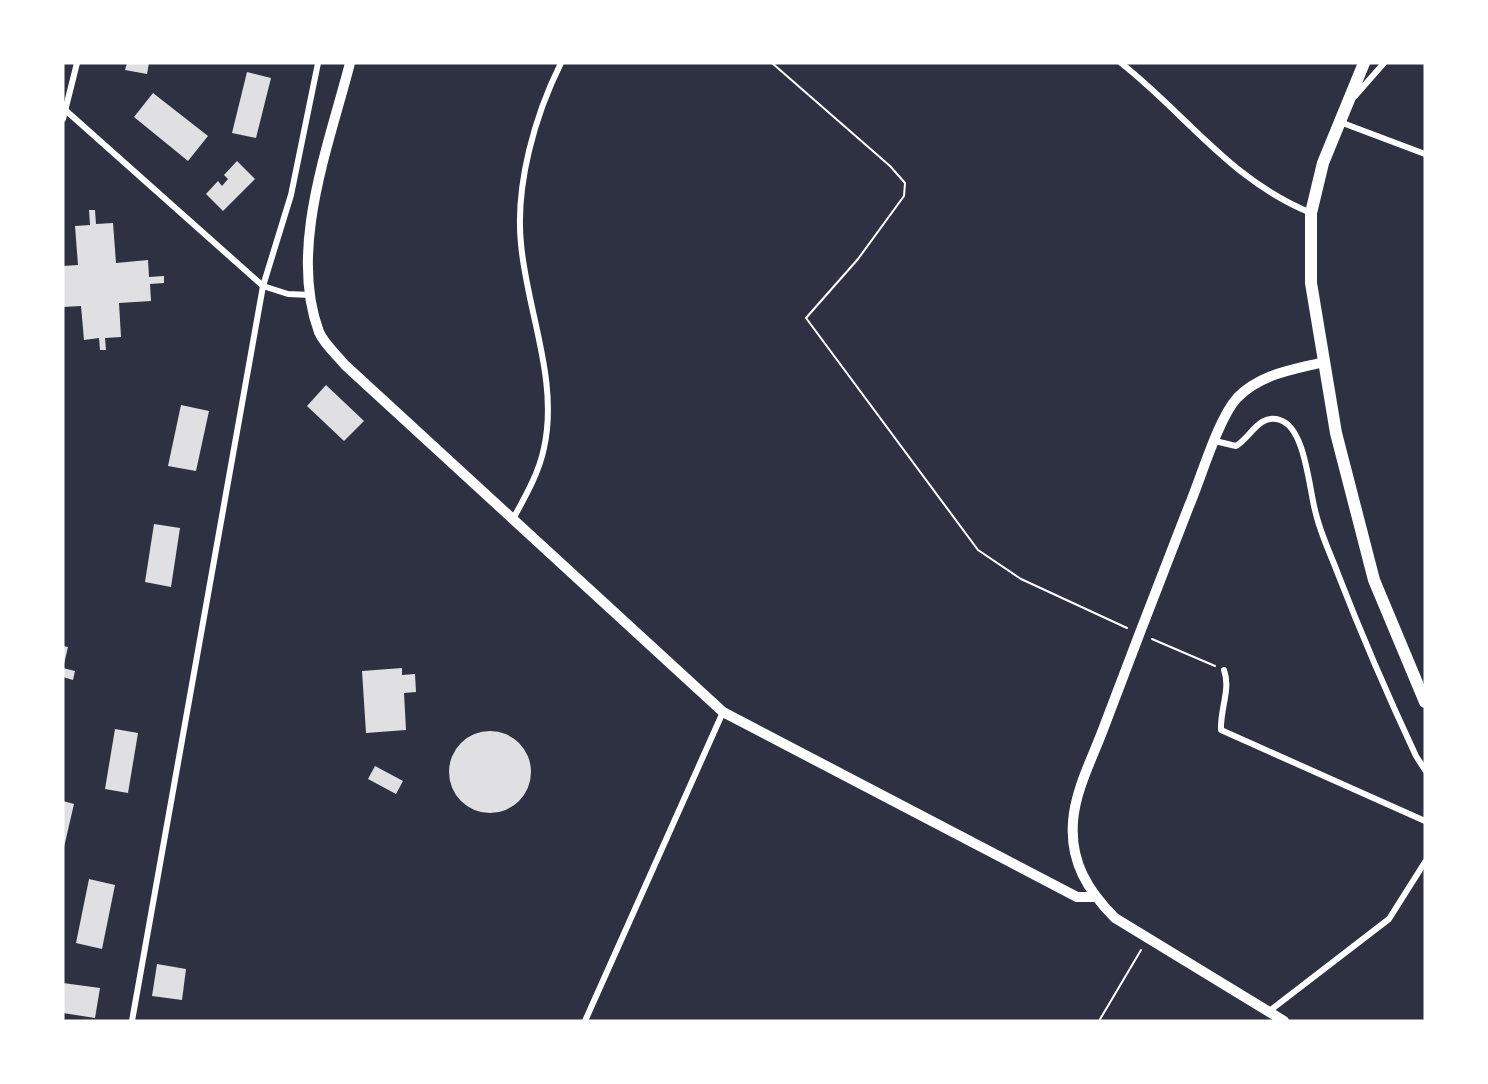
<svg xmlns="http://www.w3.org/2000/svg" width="1488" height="1084" font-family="Figtree,sans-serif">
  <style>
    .building { fill: #e0e0e3 }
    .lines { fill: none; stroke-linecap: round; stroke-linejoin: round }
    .path { stroke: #fff; stroke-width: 2 }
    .minor { stroke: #fff; stroke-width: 6 }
    .tertiary { stroke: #fff; stroke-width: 10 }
    .primary { stroke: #fff; stroke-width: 12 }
  </style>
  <rect width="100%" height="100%" fill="#2d3142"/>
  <g class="building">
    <polygon points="127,63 149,63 147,74 125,70"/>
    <polygon points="247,72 271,78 256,138 232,133"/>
    <polygon points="153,93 208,136 188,161 134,117"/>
    <polygon points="237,161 255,179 223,211 206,194 218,181 222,186 228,179 224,175"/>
    <polygon points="89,210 95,210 96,224 113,223 116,263 148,260 149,277 164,276 164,283 150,284 151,301 119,303 121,337 105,338 106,350 100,350 99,338 84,340 81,306 63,307 63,266 78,265 75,226 90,225"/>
    <polygon points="326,385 364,421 344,441 307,406"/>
    <polygon points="181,405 209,411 196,471 168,466"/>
    <polygon points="154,524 180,528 171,587 145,582"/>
    <polygon points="63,646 68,647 64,664 63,664"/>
    <polygon points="63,668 75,671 73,680 63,677"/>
    <polygon points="402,668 402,675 415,674 416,692 404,693 406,730 366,733 362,671"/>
    <polygon points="115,729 138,733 128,793 105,789"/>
    <circle cx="490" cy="772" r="41"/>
    <polygon points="375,766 403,781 396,794 368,779"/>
    <polygon points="63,801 74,804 64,847 63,847"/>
    <polygon points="89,879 115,885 102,949 76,943"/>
    <polygon points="157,964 186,969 182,1000 152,996"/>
    <polygon points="63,983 100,988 95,1018 63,1013"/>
  </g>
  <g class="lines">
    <g class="path">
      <polyline points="772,63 890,166 905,183 904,196 858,259 806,318 978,550 1021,579 1127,628"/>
      <polyline points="1152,639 1215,666"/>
      <polyline points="1099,1021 1141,950"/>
    </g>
    <g class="minor">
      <path d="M1121 63C1187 115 1230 180 1311 213"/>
      <polyline points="1355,96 1384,63"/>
      <polyline points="63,108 263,286 288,294 311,295"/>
      <polyline points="63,119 77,63"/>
      <polyline points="1340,122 1425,154"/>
      <path d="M1215 441 1236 446C1251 437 1259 413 1280 420 1306 428 1309 491 1316 514 1321 535 1331 555 1338 574 1362 636 1388 696 1416 756L1425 770"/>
      <path d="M513 519C525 497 539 473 544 448 559 380 527 311 521 244 515 185 535 115 561 63"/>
      <path d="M1224 670C1231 689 1220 709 1221 730L1425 821"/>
      <polyline points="1268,1012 1389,919 1425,862"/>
      <polyline points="132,1021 263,286 291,195 318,63"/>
      <polyline points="585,1021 723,712"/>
    </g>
    <g class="tertiary">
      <path d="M350 63C329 145 288 249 319 332 324 344 337 355 345 365L723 712 1077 897H1094"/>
      <path d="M1284 1021 1115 918C1088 891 1070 862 1073 822 1075 790 1093 757 1104 727 1132 653 1160 580 1189 506 1201 478 1218 419 1237 398 1260 374 1292 370 1324 362"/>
    </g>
    <polyline class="primary" points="1364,63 1323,163 1311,213 1311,283 1336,433 1374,580 1425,702"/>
  </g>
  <rect width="1488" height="1084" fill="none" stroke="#ffffff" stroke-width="129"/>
</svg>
